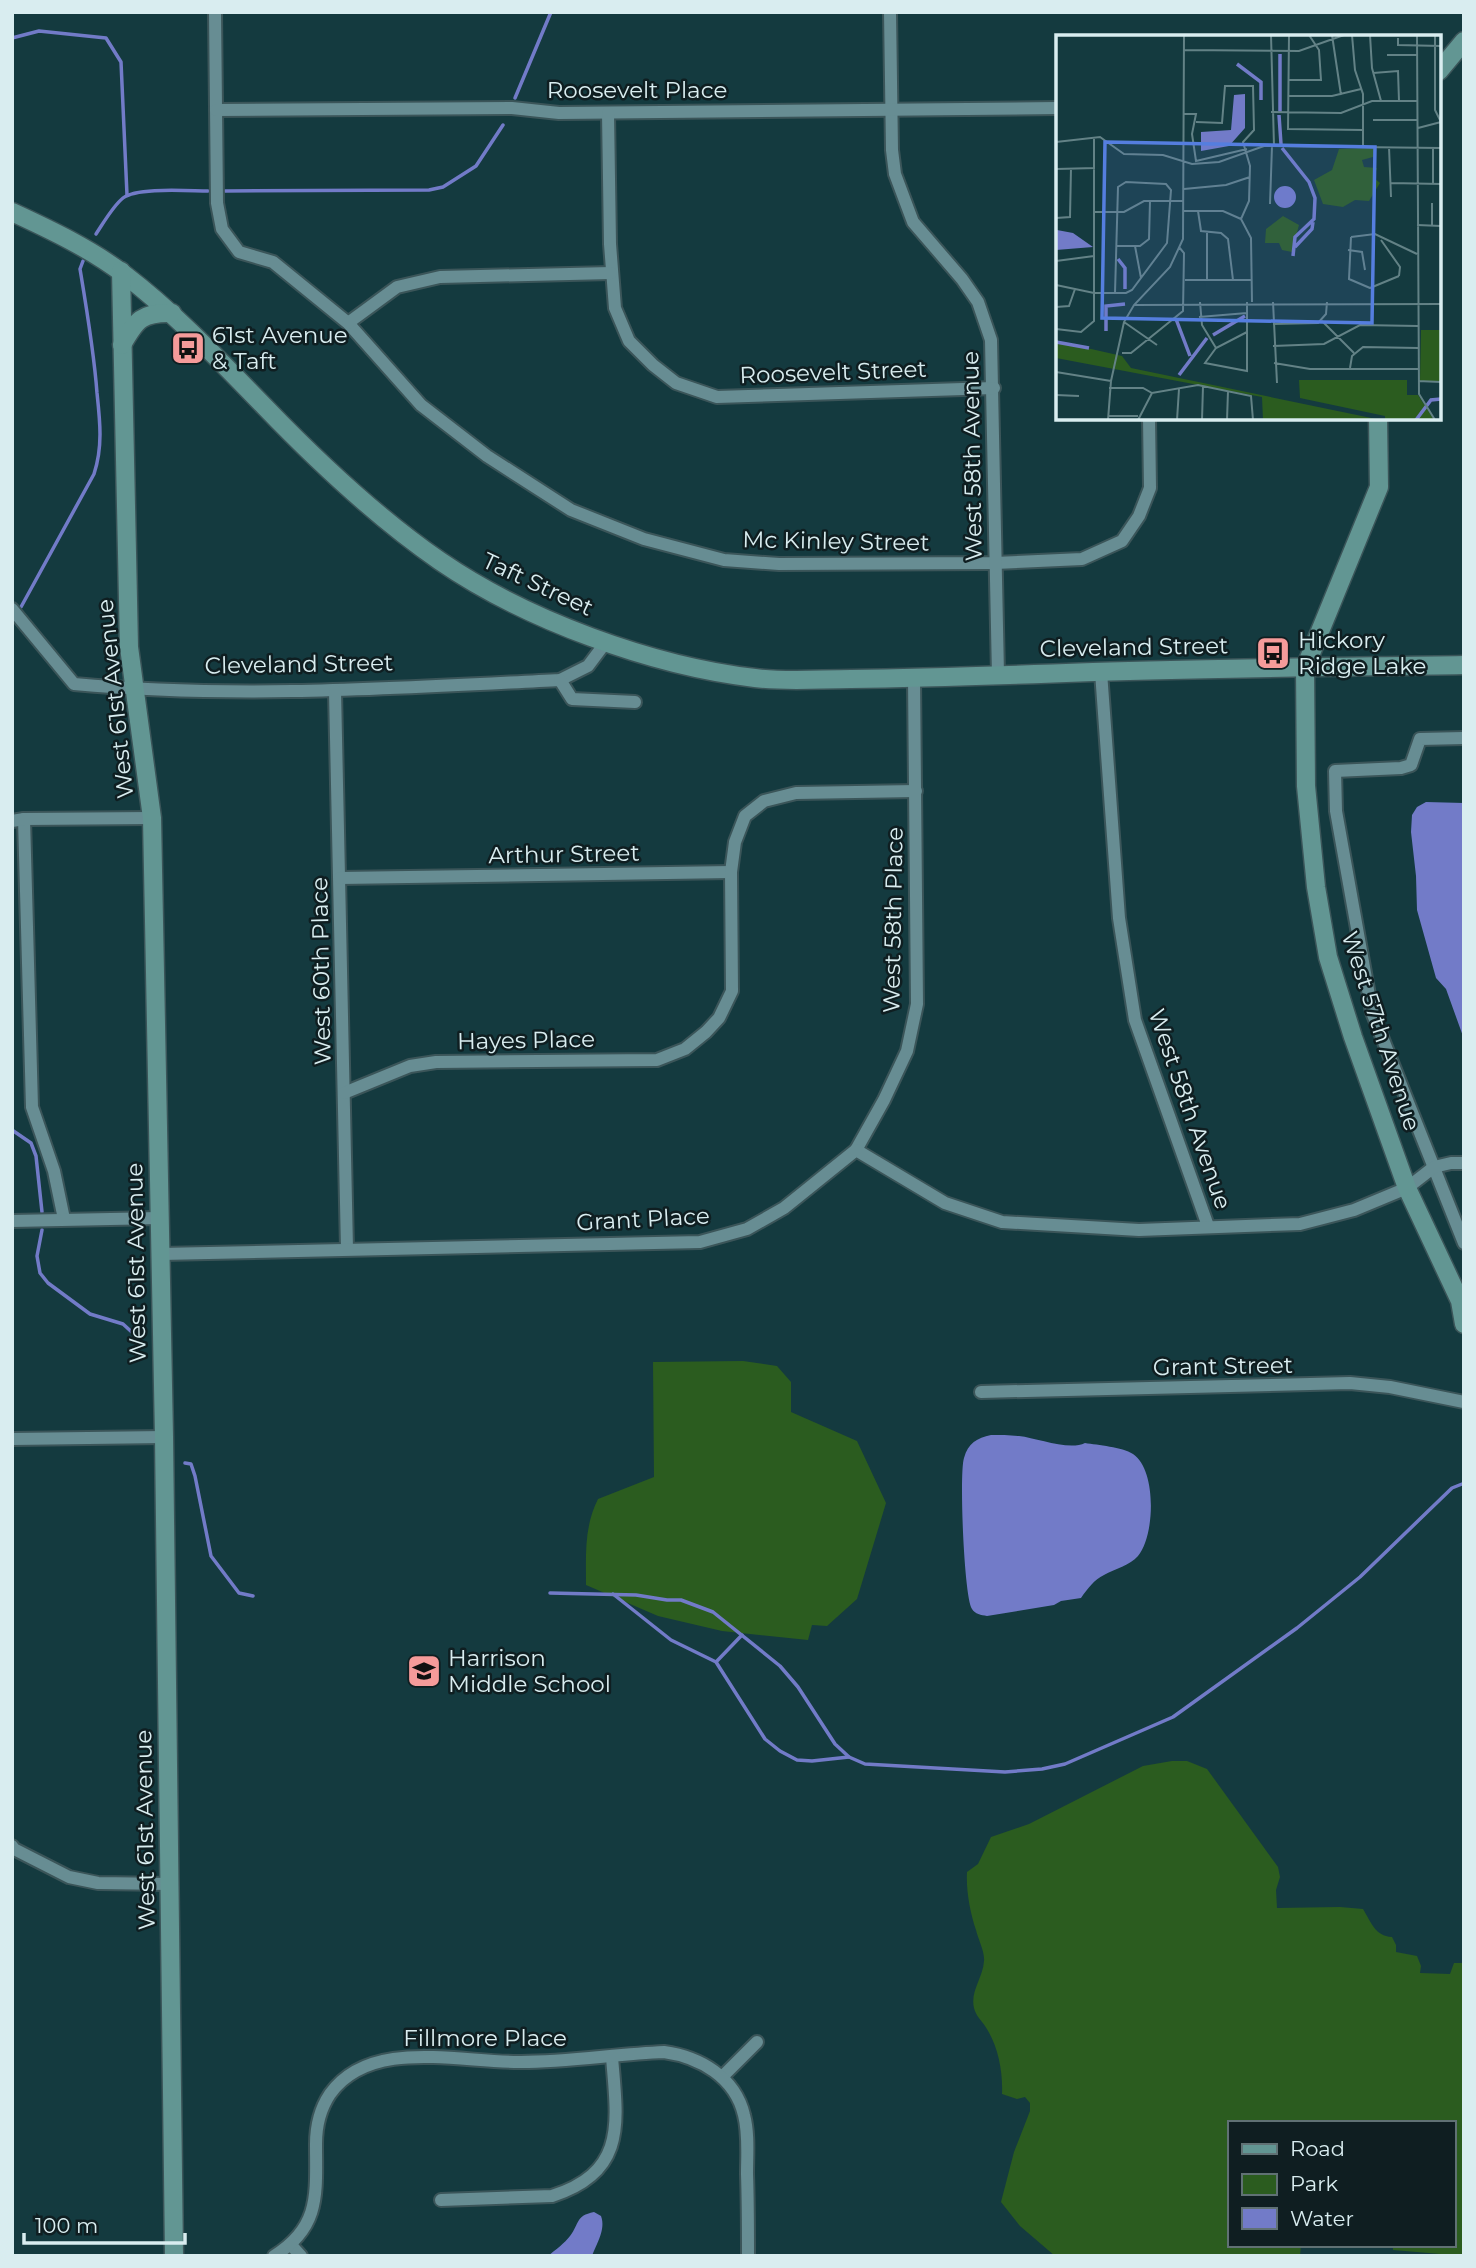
<svg xmlns="http://www.w3.org/2000/svg" width="1476" height="2268" font-family="Montserrat,sans-serif">
  <style>
    .green { fill: #2b5c1f }
    .water { fill: #727bc8 }
    .lines { fill: none; stroke-linecap: round; stroke-linejoin: round }
    .stream { stroke: #727bc8; stroke-width: 3.5 }
    .street-casing { stroke: #3b5559; stroke-width: 16 }
    .secondary-casing { stroke: #3b5559; stroke-width: 21 }
    .street { stroke: #678d93; stroke-width: 12 }
    .secondary { stroke: #629693; stroke-width: 18 }
    .labels { text-anchor: middle; stroke-width: 5; stroke-linejoin: round; paint-order: stroke }
    .street-label { font-size: 23px; fill: #d9edf0; stroke: #0f1e21 }
    .poi-label { font-size: 23px; fill: #d9edf0; stroke: #0f1e21; text-anchor: start }
    .inset-river { fill: none; stroke: #727bc8; stroke-width: 3.5 }
    .inset-road { fill: none; stroke: #638286; stroke-width: 2 }
    .view { fill: #557edf; fill-opacity: 0.15; stroke: #557edf; stroke-width: 3.5 }
    .inset-edge { fill: none; stroke: #d9edf0; stroke-width: 3.5 }
  </style>
  <rect width="100%" height="100%" fill="#143a3f"/>
  <g class="green">
    <path d="M743 1361 777 1366 791 1382V1412L857 1441 886 1503 857 1599 827 1626 812 1625 808 1640 722 1631 658 1616 586 1585C586 1554 584 1527 598 1499L654 1477 653 1362Z"/>
    <path d="M1172 1761H1187L1207 1769 1278 1867 1280 1877 1276 1890 1277 1908 1340 1907 1363 1909C1371 1922 1375 1936 1392 1937L1396 1945V1952L1417 1956 1421 1966 1420 1973 1450 1974 1454 1963H1464V2256L1393 2250V2245H1453V2123H1229V2245H1301L1300 2256H1055L1020 2226 1001 2202 1014 2152 1030 2111V2103L1025 2097 1017 2099 1002 2094C1003 2071 998 2045 985 2026 981 2020 976 2016 974 2008 970 1991 983 1978 984 1961 985 1952 978 1939 976 1930 970 1912 966 1891 967 1872L978 1864 991 1837 1029 1824 1143 1766Z"/>
  </g>
  <g class="water">
    <polygon points="1426,802 1464,803 1464,1039 1446,989 1436,978 1417,910 1416,876 1411,832 1412,815 1417,807"/>
    <path d="M991 1435C1000 1435 1010 1435 1019 1436 1037 1438 1069 1451 1085 1443 1098 1445 1122 1447 1133 1454 1157 1470 1155 1536 1138 1556 1130 1565 1115 1569 1104 1575 1094 1580 1088 1588 1081 1598L1061 1601 1054 1605 987 1616C981 1615 975 1614 972 1609 964 1597 959 1473 964 1458 968 1443 977 1438 991 1435Z"/>
    <path d="M594 2212 601 2216C606 2229 597 2243 592 2256H548C555 2250 565 2243 570 2236 580 2223 575 2216 594 2212Z"/>
  </g>
  <g class="lines">
    <g class="stream">
      <polyline points="12,38 39,31 106,38 121,62 127,195"/>
      <polyline points="515,98 551,12"/>
      <polyline points="225,191 429,190 443,187 476,166 503,125"/>
      <path d="M96 234C104 222 113 206 123 198 137 187 189 191 208 191"/>
      <path d="M21 607 94 474C103 447 100 421 97 393 94 352 87 311 80 269L83 261"/>
      <polyline points="12,1130 31,1143 36,1156 42,1212"/>
      <polyline points="42,1230 37,1256 40,1273 48,1283 90,1314 123,1324 135,1335"/>
      <polyline points="185,1463 191,1464 195,1476 211,1556 239,1593 253,1596"/>
      <polyline points="550,1593 636,1595 667,1600 681,1600 713,1612 780,1666 798,1687 835,1744 849,1757 865,1764 1005,1772 1042,1769 1065,1764 1173,1717 1297,1628 1360,1577 1452,1488 1462,1484"/>
      <polyline points="613,1594 671,1640 716,1662 765,1739 780,1751 797,1760 812,1761 849,1757"/>
      <polyline points="717,1661 742,1635"/>
    </g>
    <g class="street-casing">
      <g id="street">
        <polyline points="215,12 217,203 222,229 239,252 273,262 348,323 421,405 487,456 571,510 644,539 724,560 779,564 995,563 1082,559 1122,541 1139,516 1150,488 1149,418"/>
        <polyline points="890,12 892,150 895,174 913,222 962,279 978,302 991,340 998,675"/>
        <polyline points="216,110 512,108 559,113 1058,108"/>
        <polyline points="608,113 610,244 615,308 629,341 653,365 676,383 717,397 994,388"/>
        <polyline points="348,323 397,287 440,277 611,273"/>
        <path d="M12 609 74 684C236 699 398 688 560 680L588 666 606 642"/>
        <polyline points="1101,672 1119,918 1135,1020 1208,1226"/>
        <polyline points="560,680 572,699 635,702"/>
        <polyline points="335,691 347,1249"/>
        <polyline points="1464,738 1420,739 1411,765 1401,768 1335,771 1336,811 1372,1012 1464,1243"/>
        <polyline points="24,819 32,1107 54,1171 64,1219"/>
        <polyline points="12,821 24,819 152,818"/>
        <polyline points="340,878 731,872"/>
        <polyline points="344,1093 410,1066 436,1062 657,1060 685,1049 706,1032 719,1018 732,991 731,872 735,842 745,816 764,801 796,793 916,791"/>
        <polyline points="856,1150 884,1100 907,1051 917,1004 914,678"/>
        <polyline points="12,1221 160,1218"/>
        <polyline points="161,1254 700,1242 747,1229 784,1208 856,1150 945,1203 1002,1222 1139,1230 1300,1224 1354,1210 1407,1188 1434,1167 1451,1163 1464,1163"/>
        <polyline points="981,1392 1350,1383 1390,1387 1464,1402"/>
        <polyline points="12,1439 164,1437"/>
        <polyline points="12,1846 14,1849 69,1877 98,1883 170,1884"/>
        <polyline points="722,2077 757,2042"/>
        <path d="M441 2200 552 2196C628 2172 617 2121 612 2057"/>
        <polyline points="291,2245 301,2256"/>
        <path d="M274 2256C321 2227 316 2193 316 2144 316 2127 320 2109 330 2094 371 2037 460 2063 521 2062 569 2062 616 2054 664 2052 700 2057 735 2077 744 2115 749 2134 747 2155 747 2174 748 2202 748 2229 748 2256"/>
      </g>
    </g>
    <g class="secondary-casing">
      <g id="secondary">
        <polyline points="1439,71 1464,41"/>
        <path d="M12 212C51 230 91 249 125 275 176 314 220 361 265 407 319 463 376 517 440 561 526 620 652 666 755 678 786 682 820 679 851 679 932 678 1013 675 1093 672 1217 668 1340 667 1464 665"/>
        <polyline points="121,271 129,647 152,818 164,1437 174,2256"/>
        <path d="M122 345C136 320 142 312 172 313"/>
        <polyline points="1378,418 1379,487 1305,668 1306,786 1316,887 1328,957 1353,1037 1407,1188 1460,1301 1464,1324"/>
      </g>
    </g>
    <use href="#street" class="street"/>
    <use href="#secondary" class="secondary"/>
  </g>
  <defs>
    <g id="bus-square" transform="scale(1.75)"><rect x="-9" y="-9" width="18" height="18" rx="4" fill="#f59b9a" stroke="#0f1e21"/><path d="M-5-6H5V4H4V6H2V4H-2V6H-4V4H-5ZM-3.5-4V0h7V-4ZM-3.5 1.2v1.5H-2V1.2ZM2 1.2v1.5H3.5V1.2Z" fill="#111"/></g>
    <g id="school-square" transform="scale(1.75)"><rect x="-9" y="-9" width="18" height="18" rx="4" fill="#f59b9a" stroke="#0f1e21"/><path d="M0-5L7-2L0 1L-7-2ZM-4 1L0 2.5L4 1V4Q0 6-4 4Z" fill="#111"/></g>
  </defs>
  <g fill-rule="evenodd">
    <use href="#bus-square" x="188" y="348"/>
    <use href="#bus-square" x="1273" y="653"/>
    <use href="#school-square" x="424" y="1671"/>
  </g>
  <g class="labels">
    <g class="street-label">
      <text x="637" y="98">Roosevelt Place</text>
      <text transform="translate(833 372) rotate(-2)" y="8">Roosevelt Street</text>
      <text transform="translate(972 456) rotate(-91)" y="8">West 58th Avenue</text>
      <text transform="translate(836 541) rotate(1)" y="8">Mc Kinley Street</text>
      <text transform="translate(538 584) rotate(25)" y="8">Taft Street</text>
      <text transform="translate(1134 647) rotate(-1)" y="8">Cleveland Street</text>
      <text transform="translate(299 664) rotate(-1)" y="8">Cleveland Street</text>
      <text transform="translate(115 699) rotate(-96)" y="8">West 61st Avenue</text>
      <text transform="translate(564 854) rotate(-1)" y="8">Arthur Street</text>
      <text transform="translate(893 920) rotate(-89)" y="8">West 58th Place</text>
      <text transform="translate(321 971) rotate(-91)" y="8">West 60th Place</text>
      <text transform="translate(1381 1031) rotate(72)" y="8">West 57th Avenue</text>
      <text transform="translate(526 1040) rotate(-1)" y="8">Hayes Place</text>
      <text transform="translate(1190 1109) rotate(71)" y="8">West 58th Avenue</text>
      <text transform="translate(643 1219) rotate(-3)" y="8">Grant Place</text>
      <text transform="translate(136 1263) rotate(-91)" y="8">West 61st Avenue</text>
      <text transform="translate(1223 1366) rotate(-1)" y="8">Grant Street</text>
      <text transform="translate(145 1830) rotate(-91)" y="8">West 61st Avenue</text>
      <text x="485" y="2046">Fillmore Place</text>
    </g>
    <g class="poi-label">
      <text x="212" y="343">61st Avenue<tspan x="212" dy="26">&amp; Taft</tspan></text>
      <text x="1298" y="648">Hickory<tspan x="1298" dy="26">Ridge Lake</tspan></text>
      <text x="448" y="1666">Harrison<tspan x="448" dy="26">Middle School</tspan></text>
    </g>
  </g>
  <g transform="translate(1056 35)">
    <rect width="385" height="385" fill="#143a3f"/>
    <path d="M319 113 317 122 306 125 308 132 321 133 318 143 324 148 313 166 299 165 287 172 267 169 258 145 276 135 283 114ZM227 181 243 190 236 217 226 215 223 208H209L210 194ZM365 295H385V347L364 346ZM0 306 66 321 75 333 325 385H207L206 362 0 323ZM243 345H351V360H362L378 385H329V381L244 363Z" fill="#2b5c1f"/>
    <path d="M189 59V93L173 111 145 116V97L175 95 178 60ZM218 162a11 11 0 1 1 22 0a11 11 0 1 1-22 0ZM1 195 17 198 37 212 0 215Z" fill="#727bc8"/>
    <path class="inset-river" d="M181 29 205 47V65M224 77V19M223 80 225 109M226 113 253 147 259 163 258 184 239 202 237 221M239 212 256 194 257 187M62 224 69 233V254M120 284 134 321M50 296V271L69 269M157 300 189 281M0 307 33 313M123 340 151 303M360 385 375 365 385 364"/>
    <path class="inset-road" d="M215 0 218 111M233 0 232 94 307 95M276 0 285 60M296 0 299 35 307 59V112M314 0 316 33 325 66M361 0 363 359 379 385M379 0V75L385 87M342 3V10L385 11M128 15 243 16 288 0M331 20H361M317 38 342 36 343 66M233 45H265L263 15 253 0M233 61H276L305 54M215 77 285 78 316 66H362M128 79H140L136 99 140 126 191 114M317 85H362M140 87 166 88 169 51H197L198 95 187 107 194 131 193 166 185 184 195 203 196 267M362 93 385 87M0 107 44 102 68 119 107 120 136 129 163 127 208 111 385 113M333 112 335 162M0 134 39 133M335 148 385 149M377 149V113M128 154 170 150 194 142M376 168V191M214 169 216 111M128 176H167L185 184M142 176 145 196 165 198 172 204 177 245M39 177H68L88 166H128M0 183 14 182 15 133M361 190 385 191M295 202 319 199 361 219M295 202 293 244 314 253M325 205 344 232 343 241M60 211H84L93 204 94 166M79 211 85 243M292 215 306 217 309 235M0 226 38 221M129 245H195M151 245V198M0 250 38 258H70L76 255 111 208 115 155 110 149 70 147 62 152 59 258M314 253 343 241M144 267 146 290 160 313M217 267 221 348M78 270 385 269M0 272 13 271 19 254M143 282 191 278M266 286 298 318M68 287 101 310M217 289 262 288 270 279 271 267M0 294 25 297 38 286V103M191 297 160 313 149 328 191 336V267M217 311 268 309 304 290 362 291M66 318H75L127 276 128 218 123 212M218 328 254 334H362M294 333 296 321 307 312 362 313M0 337 55 346M362 346 385 347M53 353H87L96 358 142 350 195 361 197 385M0 360 23 361M52 381H82M52 385 55 346 68 287 78 270 114 232 127 204 128 0M82 385 96 358M121 385 123 354M146 385 147 351M171 385 172 356"/>
    <path class="view" d="M49 107 319 112 316 288 46 283Z"/>
    <rect width="385" height="385" class="inset-edge"/>
  </g>
  <rect width="1476" height="2268" fill="none" stroke="#d9edf0" stroke-width="28"/>
  <rect x="1228" y="2121" width="228" height="126" fill="#0f1e21" stroke="#607174" stroke-width="2"/>
  <rect x="1242" y="2144" width="35" height="10" fill="#629693" stroke="#607174" stroke-width="2"/>
  <text x="1290" y="2156" font-size="21" fill="#d9edf0">Road</text>
  <rect x="1242" y="2174" width="35" height="21" fill="#2b5c1f" stroke="#607174" stroke-width="2"/>
  <text x="1290" y="2191" font-size="21" fill="#d9edf0">Park</text>
  <rect x="1242" y="2208" width="35" height="21" fill="#727bc8" stroke="#607174" stroke-width="2"/>
  <text x="1290" y="2226" font-size="21" fill="#d9edf0">Water</text>
  <path d="M24 2233v10h161v-10" fill="none" stroke="#d9edf0" stroke-width="3.5"/>
  <text x="35" y="2233" font-size="21" fill="#d9edf0" stroke="#0f1e21" stroke-width="5" paint-order="stroke">100 m</text>
</svg>
